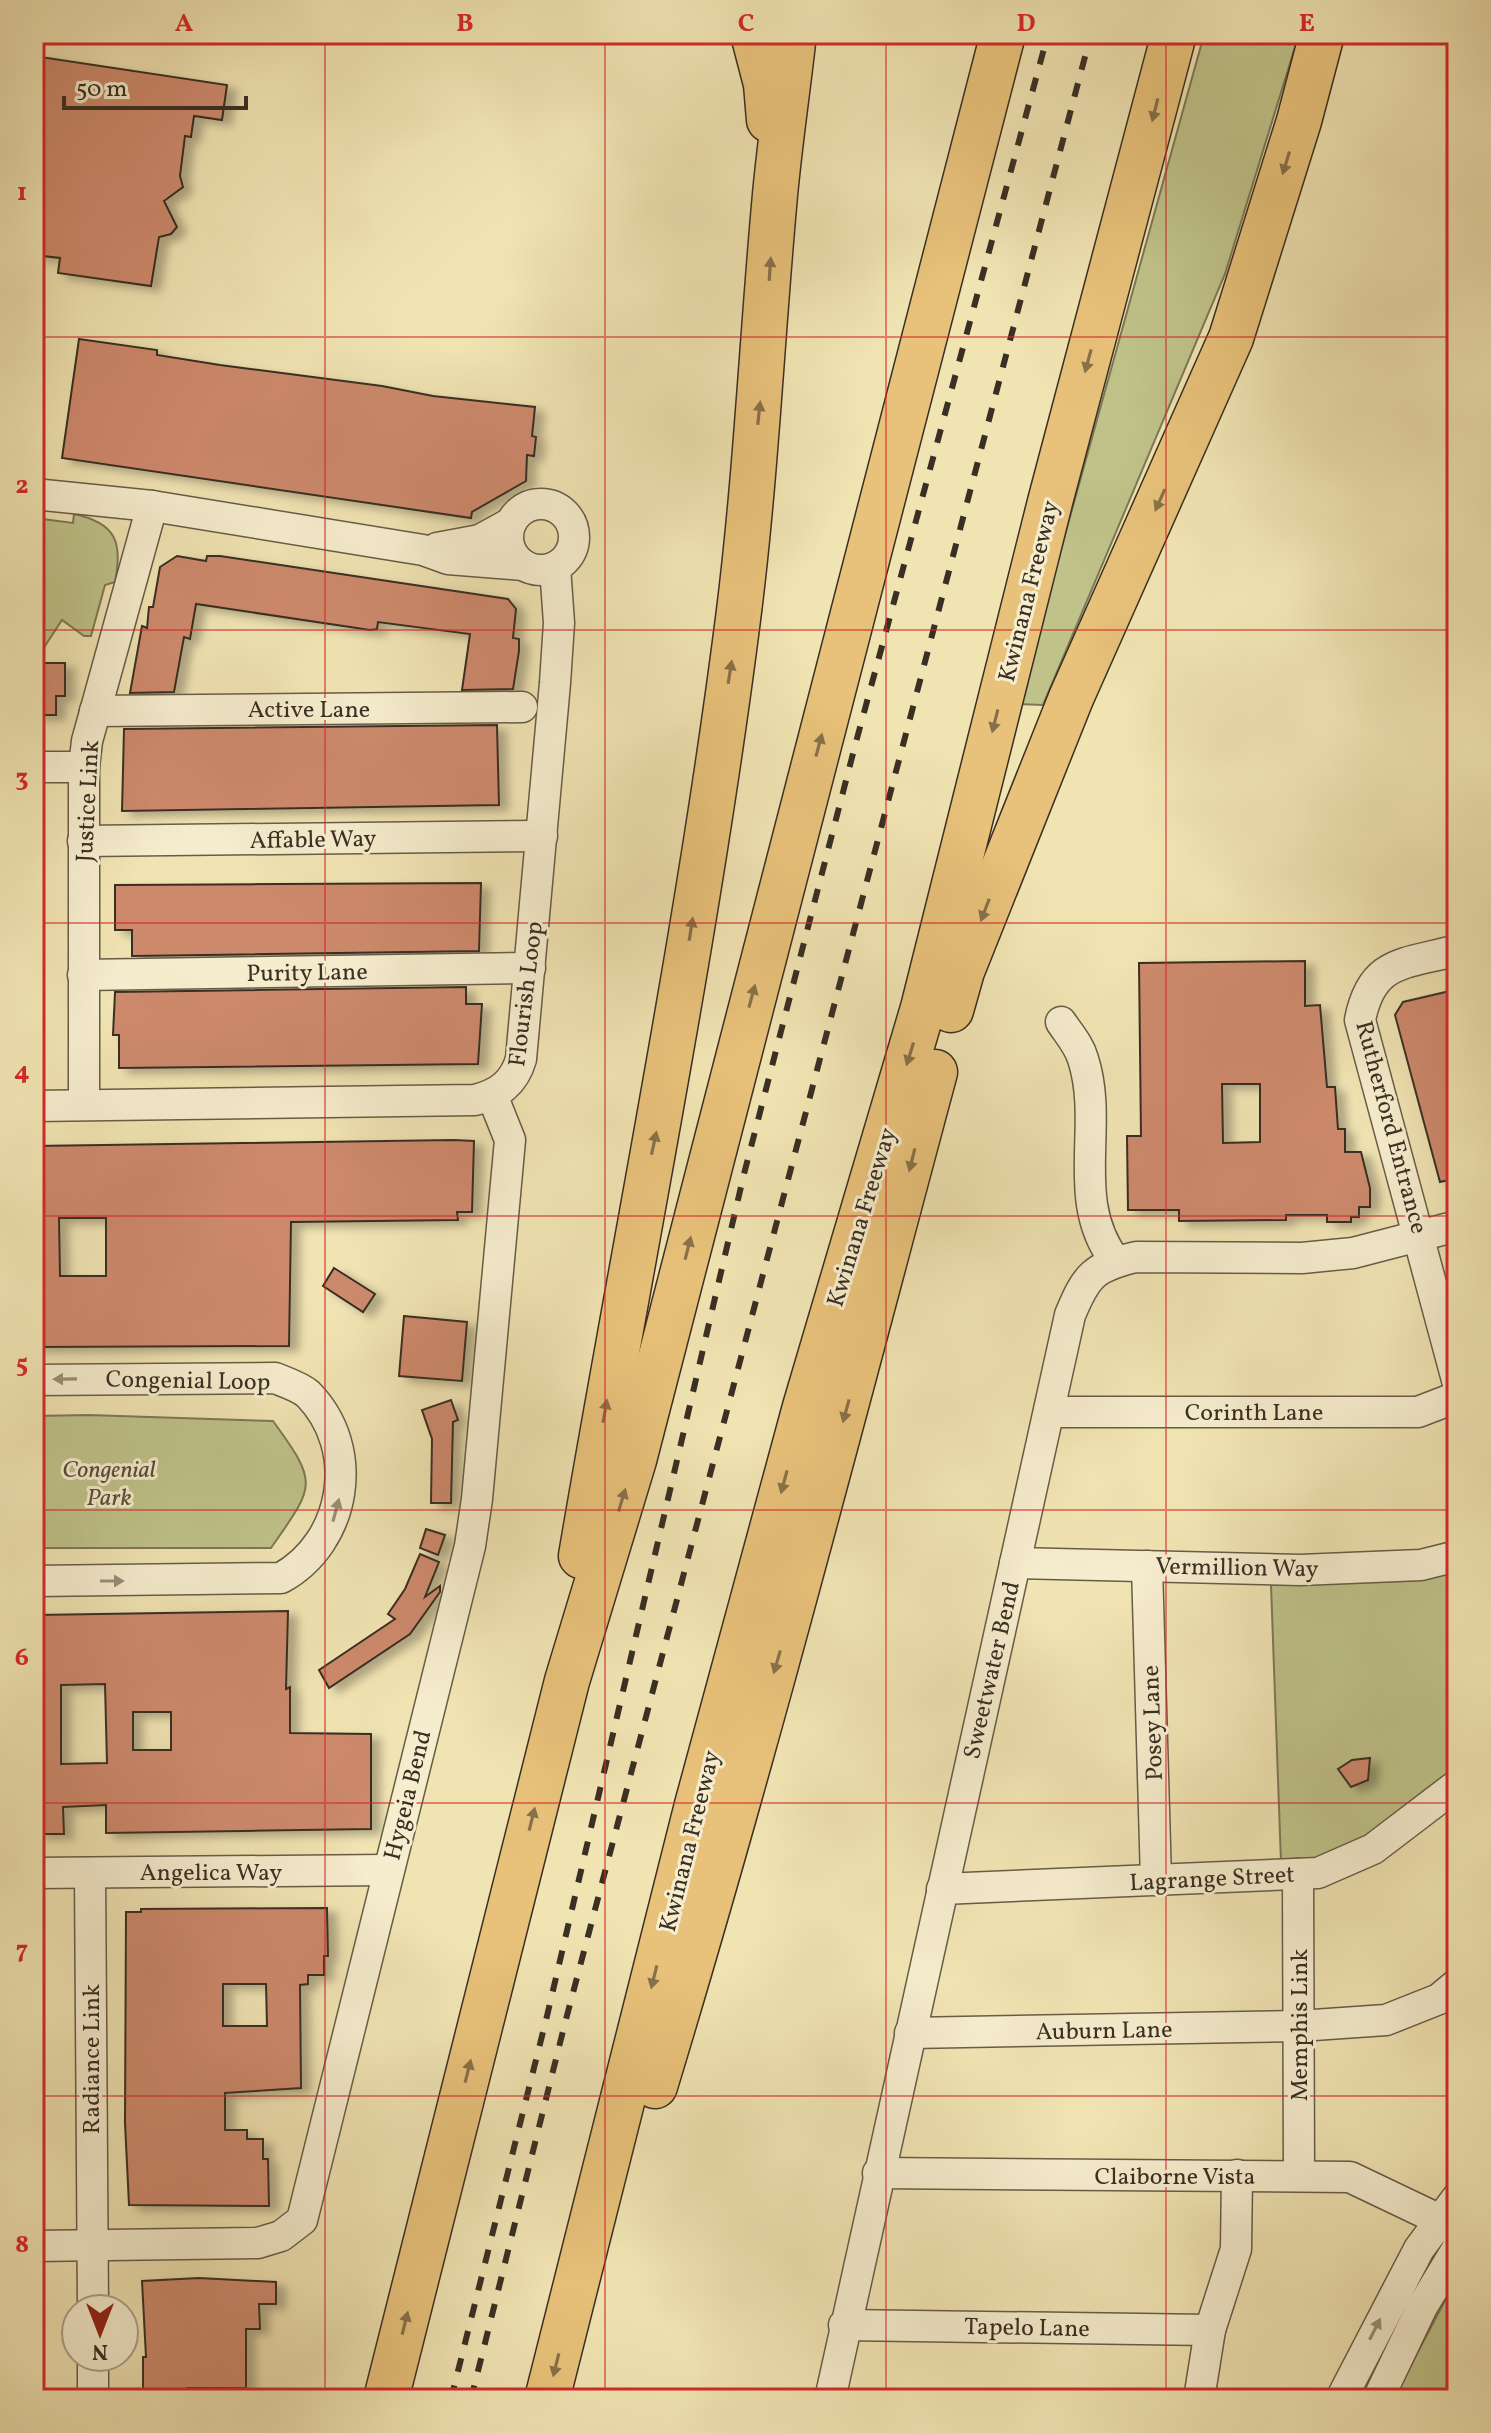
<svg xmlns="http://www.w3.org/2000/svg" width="1491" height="2433" font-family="Vollkorn,serif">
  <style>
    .green { fill: #bfc289; stroke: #7c7856; stroke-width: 2 }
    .building { fill: #cd896c; stroke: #392f23; stroke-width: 2; fill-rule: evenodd; filter: url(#shadow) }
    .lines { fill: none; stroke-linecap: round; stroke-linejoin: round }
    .minor-casing { stroke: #675c47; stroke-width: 33 }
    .highway-casing { stroke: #392f23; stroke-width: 47 }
    .minor { stroke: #f6edce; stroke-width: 30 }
    .highway { stroke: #e8c27a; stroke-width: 44 }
    .rail { stroke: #392f23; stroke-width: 6; stroke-dasharray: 14 14; stroke-linecap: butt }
    .oneway { fill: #88714a }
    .oneway2 { fill: #988e78 }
    .grid { fill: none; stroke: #d62828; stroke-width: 2; stroke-opacity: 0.55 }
    .labels { text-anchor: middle; stroke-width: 6; stroke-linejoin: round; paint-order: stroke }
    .street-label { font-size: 24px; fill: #392f23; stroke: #f6edce }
    .park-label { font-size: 24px; font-style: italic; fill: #544c37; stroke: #f6edce }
    .neatline { fill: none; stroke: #d62828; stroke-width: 3 }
    .grid-label { font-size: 26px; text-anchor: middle; font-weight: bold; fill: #d62828 }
  </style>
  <defs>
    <filter id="shadow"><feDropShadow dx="9" dy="5" stdDeviation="4" flood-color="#0004"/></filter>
  </defs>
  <rect width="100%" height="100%" fill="#f1e4b3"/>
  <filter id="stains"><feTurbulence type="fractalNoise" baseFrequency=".0025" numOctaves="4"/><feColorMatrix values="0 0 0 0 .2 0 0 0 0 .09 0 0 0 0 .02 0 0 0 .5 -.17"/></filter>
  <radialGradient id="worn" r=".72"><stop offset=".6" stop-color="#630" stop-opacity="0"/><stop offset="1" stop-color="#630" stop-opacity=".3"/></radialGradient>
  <g class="green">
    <polygon points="1208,34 1299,34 1225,274 1043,705 1018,704 1202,42"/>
    <path d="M74 514C116 523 123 542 115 582L105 585 91 636H84L62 620 41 652H34V518L73 523Z"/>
    <path d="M89 1415 273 1421C319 1484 315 1485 271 1548H34V1416Z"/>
    <polygon points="1457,1568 1457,1774 1405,1817 1328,1858 1281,1862 1271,1585 1391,1578"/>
    <polygon points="1457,2281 1457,2399 1393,2399 1450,2291"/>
  </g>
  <g class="building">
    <polygon points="34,56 227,85 222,120 194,116 191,137 185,136 180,176 183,187 164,201 177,227 171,234 159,237 151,286 58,273 60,258 34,255"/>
    <polygon points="79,339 157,350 157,355 220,365 382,386 433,396 535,407 532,436 536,437 534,456 527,455 526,481 472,512 471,518 62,458"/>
    <polygon points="177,556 206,561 207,556 220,556 508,599 516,609 513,638 519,639 519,651 513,689 462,690 470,634 378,622 377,629 370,630 196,604 190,639 184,637 174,692 130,693 142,626 147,628 149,607 153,607 160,567"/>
    <polygon points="34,663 65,663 65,696 56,696 56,715 34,715"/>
    <polygon points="497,725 499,805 122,811 124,729"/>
    <polygon points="481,883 479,951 132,956 132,930 115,930 115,885"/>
    <path d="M1305 961V1006L1320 1005 1327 1087H1335L1338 1129H1345V1152H1361L1370 1188V1207H1359V1217H1351V1222H1327V1215H1286V1220L1179 1221V1210H1128L1127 1136H1141L1139 963ZM1222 1084H1260V1142L1223 1143Z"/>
    <polygon points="466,987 466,1004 482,1004 478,1064 119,1068 119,1035 113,1035 115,992"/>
    <polygon points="1450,991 1451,995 1457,994 1457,1070 1450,1072 1457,1098 1457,1178 1440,1182 1395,1015 1403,1002"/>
    <path d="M454 1140 474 1141 472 1212H457L458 1220 291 1222 289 1346 34 1347V1146ZM59 1218H106V1276H60Z"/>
    <polygon points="334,1268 375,1294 363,1312 323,1286"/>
    <polygon points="404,1316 467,1322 462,1381 399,1376"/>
    <polygon points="451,1400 458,1420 453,1422 451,1503 431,1503 432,1439 422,1410"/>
    <polygon points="426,1529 445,1535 438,1555 420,1548"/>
    <polygon points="420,1554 439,1562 425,1597 440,1586 440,1592 410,1634 329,1688 319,1670 395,1619 388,1614 405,1589"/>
    <path d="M288 1611 286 1689 290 1687V1733L371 1734V1829L106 1833V1805L63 1807 64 1834H36V1615ZM105 1684 107 1763 61 1764V1685ZM133 1712H171V1750H133Z"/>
    <polygon points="1370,1758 1368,1780 1351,1787 1338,1769 1352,1760"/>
    <path d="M327 1908 328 1956H324V1975H308V1984L300 1985 301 2088 225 2093V2130H247V2139H263V2159H268L269 2206 129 2205 125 2123 126 1912H141V1909ZM223 1984H266L267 2026H223Z"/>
    <polygon points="199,2278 276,2282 276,2304 259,2304 260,2329 246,2329 246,2388 187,2388 187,2395 143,2395 143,2357 146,2357 142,2281"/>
  </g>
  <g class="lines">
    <g class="minor-casing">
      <g id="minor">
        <polyline points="34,494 152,506 423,550 448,559 523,565"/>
        <circle cx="541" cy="537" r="33"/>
        <polyline points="437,548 480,540 511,523"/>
        <polyline points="95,711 522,707"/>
        <polyline points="34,767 84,767"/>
        <polyline points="83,841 542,836"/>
        <path d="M1457 950C1404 965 1372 959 1360 1020L1457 1380"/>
        <polyline points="83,975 530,968"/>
        <path d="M1061 1022C1069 1034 1079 1045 1083 1059 1105 1127 1068 1200 1116 1262"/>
        <polyline points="84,1104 84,767 87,741 152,506"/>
        <path d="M34 1106 475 1100C499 1094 514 1083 521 1059L555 683 559 623 555 567"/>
        <path d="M34 1380 275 1378C285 1382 300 1387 308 1394 362 1449 346 1542 281 1578L34 1581"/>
        <polyline points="1049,1412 1418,1412 1457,1397"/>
        <polyline points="1015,1563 1300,1570 1421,1565 1457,1556"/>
        <polyline points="1147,1566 1156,1880"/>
        <polyline points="34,1873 388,1870"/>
        <polyline points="90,1873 93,2309"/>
        <polyline points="1298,1874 1299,2176"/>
        <polyline points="942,1889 1318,1873 1373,1849 1457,1785"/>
        <polyline points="910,2033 1299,2026 1386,2020 1439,1999 1457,1984"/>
        <polyline points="878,2173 1350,2177 1438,2219 1457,2233"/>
        <polyline points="34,2246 258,2243 281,2236 302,2220 470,1546 477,1499 510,1140 492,1095"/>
        <polyline points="844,2325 1210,2330"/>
        <polyline points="93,2357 93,2399"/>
        <path d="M830 2399 1070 1315C1086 1276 1093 1267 1136 1257L1302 1258 1353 1253 1457 1226"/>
        <polyline points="1199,2399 1210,2330 1236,2249 1237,2175"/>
        <polyline points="1341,2399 1419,2249 1457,2198"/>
        <polyline points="1378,2399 1422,2307 1457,2249"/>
      </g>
    </g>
    <g class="highway-casing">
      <g id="highway">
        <polyline points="753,34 766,84 769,120"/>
        <polyline points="951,1010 962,971 1071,698 1231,338 1299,121 1322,34"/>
        <path d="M581 1556C634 1244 698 933 738 619 756 478 762 336 775 195 780 141 788 88 794 34"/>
        <path d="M655 2086C757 1750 844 1411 935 1072"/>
        <polyline points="386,2399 567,1681 634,1460 1003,34"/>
        <polyline points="547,2399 697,1805 805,1407 923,1008 1050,502 1174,34"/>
      </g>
    </g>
    <use href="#minor" class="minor"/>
    <use href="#highway" class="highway"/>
    <g class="rail">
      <polyline points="451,2399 547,2016 744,1174 856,742 1048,34"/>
      <polyline points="471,2399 565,2023 1091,34"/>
    </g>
  </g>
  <defs><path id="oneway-solid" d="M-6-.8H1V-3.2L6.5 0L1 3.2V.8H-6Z" transform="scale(2)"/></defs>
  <g class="oneway">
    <use href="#oneway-solid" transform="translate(1155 110) rotate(104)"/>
    <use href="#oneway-solid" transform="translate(1286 163) rotate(107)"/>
    <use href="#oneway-solid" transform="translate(770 269) rotate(-86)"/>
    <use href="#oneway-solid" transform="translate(1088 361) rotate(105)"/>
    <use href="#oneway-solid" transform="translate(759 413) rotate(-84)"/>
    <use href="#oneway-solid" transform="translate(1160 500) rotate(114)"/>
    <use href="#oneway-solid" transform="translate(730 672) rotate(-81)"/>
    <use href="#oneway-solid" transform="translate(995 721) rotate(104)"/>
    <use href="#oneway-solid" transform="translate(819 745) rotate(-75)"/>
    <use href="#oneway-solid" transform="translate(985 910) rotate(111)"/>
    <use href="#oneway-solid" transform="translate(691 929) rotate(-81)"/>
    <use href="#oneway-solid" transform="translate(752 996) rotate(-75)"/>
    <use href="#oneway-solid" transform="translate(910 1054) rotate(107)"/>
    <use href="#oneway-solid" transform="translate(654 1143) rotate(-78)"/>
    <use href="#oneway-solid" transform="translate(912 1160) rotate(104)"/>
    <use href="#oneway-solid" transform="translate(688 1248) rotate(-76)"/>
    <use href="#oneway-solid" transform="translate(605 1411) rotate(-80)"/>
    <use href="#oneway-solid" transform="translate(846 1411) rotate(105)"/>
    <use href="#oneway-solid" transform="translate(784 1482) rotate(105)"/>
    <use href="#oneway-solid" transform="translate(622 1500) rotate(-73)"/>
    <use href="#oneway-solid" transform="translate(777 1662) rotate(106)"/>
    <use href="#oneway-solid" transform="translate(532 1819) rotate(-76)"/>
    <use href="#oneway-solid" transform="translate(654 1977) rotate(104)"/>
    <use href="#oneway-solid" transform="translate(468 2071) rotate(-76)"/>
    <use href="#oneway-solid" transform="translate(405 2323) rotate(-76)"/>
    <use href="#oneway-solid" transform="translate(556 2365) rotate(104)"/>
  </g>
  <g class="oneway2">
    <use href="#oneway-solid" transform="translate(65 1379) rotate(179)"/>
    <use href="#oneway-solid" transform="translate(336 1510) rotate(-75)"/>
    <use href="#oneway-solid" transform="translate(112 1581)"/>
    <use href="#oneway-solid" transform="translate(1375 2329) rotate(-63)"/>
  </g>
  <path class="grid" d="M325 34V2399M605 34V2399M886 34V2399M1166 34V2399M34 337H1457M34 630H1457M34 923H1457M34 1216H1457M34 1510H1457M34 1803H1457M34 2096H1457"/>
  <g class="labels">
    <g class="street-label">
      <text transform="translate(1028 591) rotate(-76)" y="8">Kwinana Freeway</text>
      <text x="309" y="717">Active Lane</text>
      <text transform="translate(87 801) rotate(-87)" y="8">Justice Link</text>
      <text transform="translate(313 839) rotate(-1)" y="8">Affable Way</text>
      <text transform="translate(307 972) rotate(-1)" y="8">Purity Lane</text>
      <text transform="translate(525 994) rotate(-83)" y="8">Flourish Loop</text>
      <text transform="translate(1392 1127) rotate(75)" y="8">Rutherford Entrance</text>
      <text transform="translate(861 1217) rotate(-73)" y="8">Kwinana Freeway</text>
      <text transform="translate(188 1380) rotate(1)" y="8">Congenial Loop</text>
      <text x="1254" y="1420">Corinth Lane</text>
      <text transform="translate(1237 1567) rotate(1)" y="8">Vermillion Way</text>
      <text transform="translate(991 1670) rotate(-77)" y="8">Sweetwater Bend</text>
      <text transform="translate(1152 1723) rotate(-92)" y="8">Posey Lane</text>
      <text transform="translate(407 1795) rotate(-76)" y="8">Hygeia Bend</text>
      <text transform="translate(689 1841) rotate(-76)" y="8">Kwinana Freeway</text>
      <text x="211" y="1880">Angelica Way</text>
      <text transform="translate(1212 1878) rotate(-3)" y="8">Lagrange Street</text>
      <text transform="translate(1299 2025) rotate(-90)" y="8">Memphis Link</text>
      <text transform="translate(1104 2030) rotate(-1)" y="8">Auburn Lane</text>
      <text transform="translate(91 2059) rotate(-90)" y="8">Radiance Link</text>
      <text x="1175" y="2184">Claiborne Vista</text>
      <text transform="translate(1027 2327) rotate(1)" y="8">Tapelo Lane</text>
    </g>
    <g class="park-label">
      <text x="109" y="1477">Congenial<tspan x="109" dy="28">Park</tspan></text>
    </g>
  </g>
  <rect width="1491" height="2433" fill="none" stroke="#f1e4b3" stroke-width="88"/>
  <g transform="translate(100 2333) rotate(180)"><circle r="38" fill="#f6edce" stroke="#aaa18a" stroke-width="2"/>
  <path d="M0-6L14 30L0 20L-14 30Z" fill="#8f2418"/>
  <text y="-12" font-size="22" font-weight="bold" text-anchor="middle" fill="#392f23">N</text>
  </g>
  <path d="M64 96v12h182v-12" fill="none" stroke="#392f23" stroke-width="4"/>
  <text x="76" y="96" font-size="24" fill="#392f23" stroke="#f6edce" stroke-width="6" paint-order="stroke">50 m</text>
  <rect x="44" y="44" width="1403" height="2345" class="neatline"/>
  <g class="grid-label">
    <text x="184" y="31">A</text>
    <text x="465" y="31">B</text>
    <text x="746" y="31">C</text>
    <text x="1026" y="31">D</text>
    <text x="1307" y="31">E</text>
    <text x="22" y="200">1</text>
    <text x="22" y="493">2</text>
    <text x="22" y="786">3</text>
    <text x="22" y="1079">4</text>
    <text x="22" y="1372">5</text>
    <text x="22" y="1665">6</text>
    <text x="22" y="1958">7</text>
    <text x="22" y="2252">8</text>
  </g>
  <rect width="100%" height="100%" filter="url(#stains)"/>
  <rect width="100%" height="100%" fill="url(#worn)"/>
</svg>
